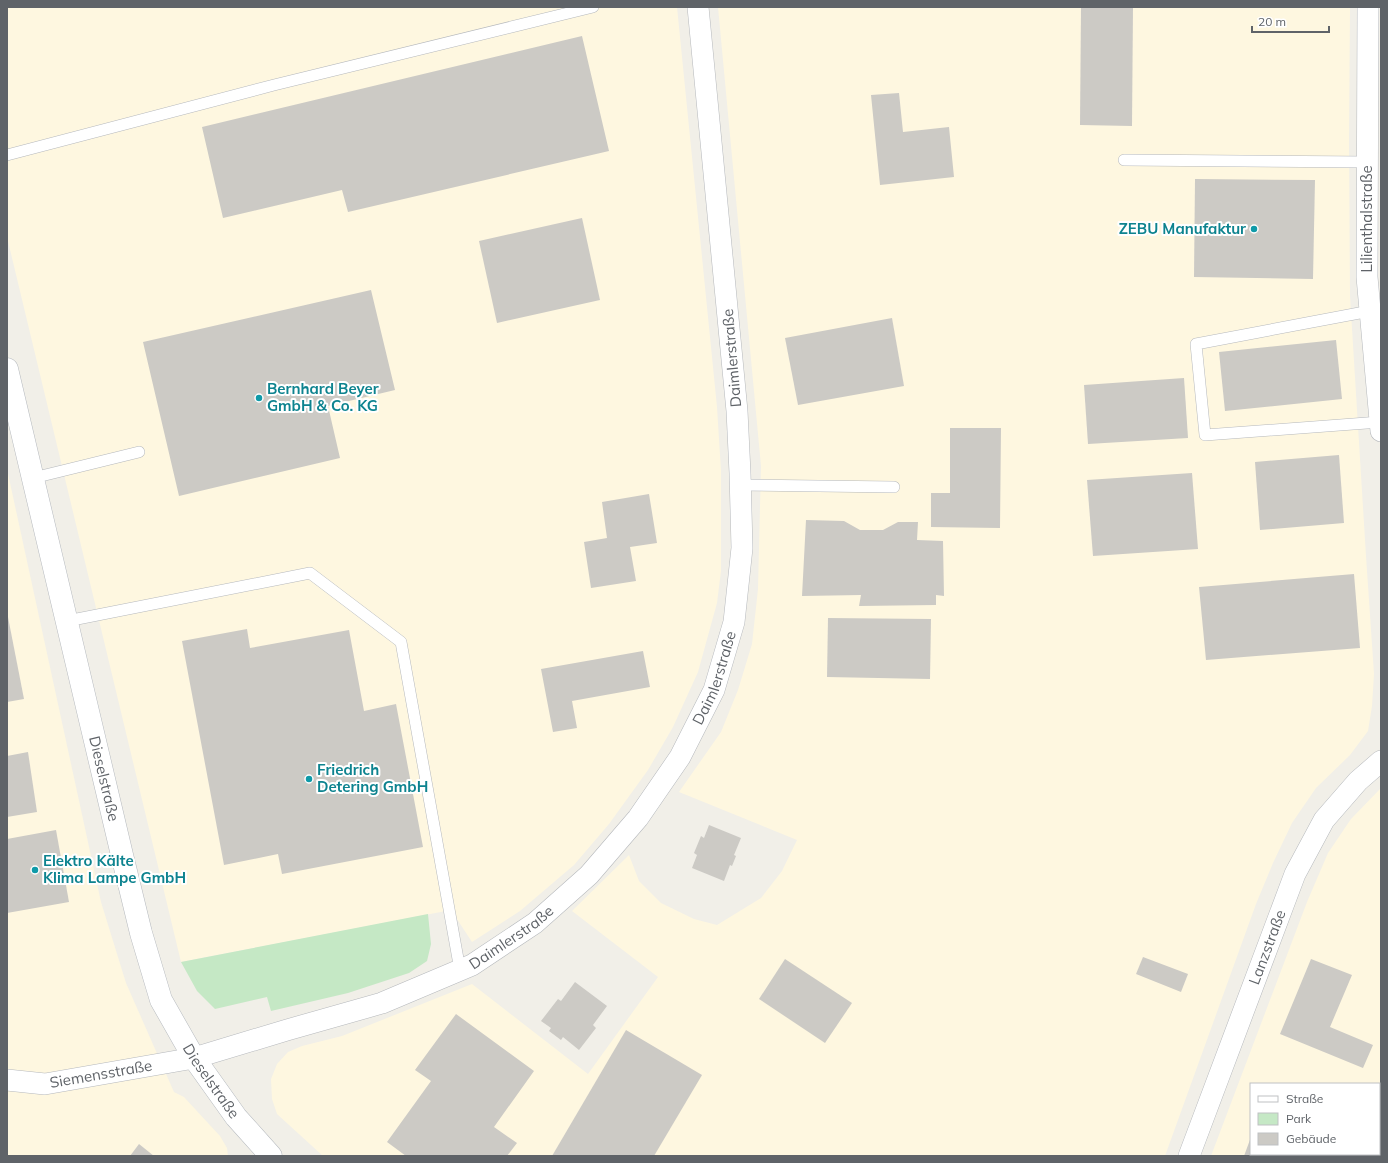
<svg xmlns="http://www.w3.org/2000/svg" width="1388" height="1163" font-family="Mulish,sans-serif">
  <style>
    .commercial { fill: #fef7e0; fill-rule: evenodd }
    .green { fill: #c5e8c5 }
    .building { fill: #cccac5 }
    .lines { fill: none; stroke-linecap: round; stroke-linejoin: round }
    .lane-casing { stroke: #b5b8bc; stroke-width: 12 }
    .street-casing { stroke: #b5b8bc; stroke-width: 22 }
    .secondary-casing { stroke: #b6babf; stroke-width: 23 }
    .lane { stroke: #fff; stroke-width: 11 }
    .street { stroke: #fff; stroke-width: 21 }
    .secondary { stroke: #fff; stroke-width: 22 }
    .culture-dot { fill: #0f9aa8; stroke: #fff; stroke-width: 1.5 }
    .labels { text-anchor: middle; stroke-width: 4; stroke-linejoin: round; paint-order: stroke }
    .street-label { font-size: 15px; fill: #5f6368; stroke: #fff }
    .culture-label { font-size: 15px; font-weight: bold; fill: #0d838f; stroke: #fff; text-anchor: start }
  </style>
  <rect width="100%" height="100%" fill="#f1efe8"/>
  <g class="commercial">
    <polygon points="7,7 677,7 717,407 721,471 721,571 717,603 698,672 673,727 648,770 609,824 574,865 520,911 472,942 451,910 181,962 7,237"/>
    <polygon points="718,7 1350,7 1349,141 1350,296 1366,556 1374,674 1372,706 1368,731 1350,755 1316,788 1292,823 1273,863 1256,904 1165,1156 323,1156 277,1114 272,1099 271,1079 277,1064 288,1052 302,1046 342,1036 472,984 588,1074 658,977 572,911 629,855 639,881 661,903 694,919 717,925 761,898 782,871 797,840 679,792 721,732 738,690 752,644 758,589 761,466"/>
    <polygon points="7,469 101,902 126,983 174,1092 184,1097 220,1136 227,1148 228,1156 7,1156"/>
    <path d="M1381 788V1156H1211L1307 902 1328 853 1351 819ZM1251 1084H1379V1154H1251Z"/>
  </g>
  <polygon class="green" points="428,914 431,944 427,961 409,973 348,993 271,1011 267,997 215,1009 197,991 181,962"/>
  <g class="building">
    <polygon points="1081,7 1133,7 1132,126 1080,125"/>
    <polygon points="582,36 609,151 348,212 342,190 223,218 202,127"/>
    <polygon points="899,93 903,132 949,127 954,177 880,185 871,95"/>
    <polygon points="1195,179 1315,180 1313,279 1194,277"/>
    <polygon points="582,218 600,300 497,323 479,241"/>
    <polygon points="371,290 395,390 328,406 340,458 179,496 143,342"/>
    <polygon points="892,318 904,386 798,405 785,338"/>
    <polygon points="1336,340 1342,399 1225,411 1219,352"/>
    <polygon points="1184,378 1188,438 1088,444 1084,385"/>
    <polygon points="950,428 1001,428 1000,528 931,527 931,493 950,493"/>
    <polygon points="1339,455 1344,523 1260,530 1255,462"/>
    <polygon points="1192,473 1198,549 1093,556 1087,480"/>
    <polygon points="649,494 657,543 630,547 636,581 591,588 584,542 607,538 602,502"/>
    <polygon points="806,520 844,521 860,530 883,530 898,522 918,522 917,540 943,541 944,596 936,595 936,605 859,606 861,595 802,596"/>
    <polygon points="1354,574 1360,648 1206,660 1199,587"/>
    <polygon points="7,612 24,699 7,702"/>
    <polygon points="828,618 931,619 930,679 827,677"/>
    <polygon points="247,629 250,648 349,630 364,711 396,704 423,847 282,874 278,854 224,865 182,641"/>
    <polygon points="643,651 650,687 572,701 577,728 553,732 541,669"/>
    <polygon points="28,752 37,812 7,817 7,756"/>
    <polygon points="709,825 741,838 734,855 736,856 732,866 730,865 724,881 692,868 697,855 694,853 701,836 704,838"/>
    <polygon points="56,830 69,902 7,913 7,839"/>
    <polygon points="1143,957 1188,974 1181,992 1136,974"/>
    <polygon points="785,959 852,1003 825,1043 759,999"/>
    <polygon points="1311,959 1352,975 1330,1027 1373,1045 1363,1068 1280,1034"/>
    <polygon points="575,982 607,1006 593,1025 596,1028 579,1050 563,1037 561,1040 549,1031 551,1028 541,1021 558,999 561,1001"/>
    <polygon points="456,1014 534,1071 494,1127 517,1143 507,1156 406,1156 387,1142 431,1081 415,1070"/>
    <polygon points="626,1030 702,1075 654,1156 552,1156"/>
    <polygon points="1251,1137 1251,1154 1336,1154 1341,1156 1244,1156"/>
    <polygon points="139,1144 154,1156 130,1156"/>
  </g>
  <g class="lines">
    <g class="lane-casing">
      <g id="lane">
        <polyline points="7,155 274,85 593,7"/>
        <polyline points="1124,160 1367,162"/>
        <polyline points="1370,311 1196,344 1205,435 1380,422"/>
        <polyline points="33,478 139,452"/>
        <polyline points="740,485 894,487"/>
        <polyline points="67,621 310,573 401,642 460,970"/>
      </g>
    </g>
    <g class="street-casing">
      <g id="street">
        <polyline points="1368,7 1367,277 1381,431"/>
        <path id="s1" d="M7 1080 45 1084 194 1058 287 1030 382 1003 472 965 535 923 589 875 638 818 680 757 714 690 734 622 742 548 740 473 737 411 698 7"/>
        <path id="s2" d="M1189 1156 1295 874 1324 820 1358 781 1381 761"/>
      </g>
    </g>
    <g class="secondary-casing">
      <g id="secondary">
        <path id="s3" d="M7 369 122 855 141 933 161 1000 194 1058 236 1117 271 1156"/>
      </g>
    </g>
    <use href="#lane" class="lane"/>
    <use href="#street" class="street"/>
    <use href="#secondary" class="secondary"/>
  </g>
  <g class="culture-dot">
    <circle cx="1254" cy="229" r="4"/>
    <circle cx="259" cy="398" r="4"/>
    <circle cx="309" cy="779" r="4"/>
    <circle cx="35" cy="870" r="4"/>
  </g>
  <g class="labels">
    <g class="street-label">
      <text transform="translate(1367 219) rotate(-90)" y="5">Lilienthalstraße</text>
      <text transform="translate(732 358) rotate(-95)" y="5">Daimlerstraße</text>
      <text dy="5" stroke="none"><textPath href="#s1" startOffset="867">Daimlerstraße</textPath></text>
      <text dy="5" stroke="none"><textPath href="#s3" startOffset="421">Dieselstraße</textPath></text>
      <text dy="5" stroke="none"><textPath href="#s1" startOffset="531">Daimlerstraße</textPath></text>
      <text dy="5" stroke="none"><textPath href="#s2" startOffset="223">Lanzstraße</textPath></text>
      <text dy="5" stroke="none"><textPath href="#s1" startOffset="95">Siemensstraße</textPath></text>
      <text dy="5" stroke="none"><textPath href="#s3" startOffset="745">Dieselstraße</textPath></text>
    </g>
    <g class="culture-label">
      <text x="1246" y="234" text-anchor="end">ZEBU Manufaktur</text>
      <text x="267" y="394">Bernhard Beyer<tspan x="267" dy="17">GmbH &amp; Co. KG</tspan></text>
      <text x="317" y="775">Friedrich<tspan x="317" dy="17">Detering GmbH</tspan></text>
      <text x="43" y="866">Elektro Kälte<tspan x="43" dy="17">Klima Lampe GmbH</tspan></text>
    </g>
  </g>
  <rect width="1388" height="1163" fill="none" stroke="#5f6368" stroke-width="16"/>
  <rect x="1250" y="1083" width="130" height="72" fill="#ffffff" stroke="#bfc1c3"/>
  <rect x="1258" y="1096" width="20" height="6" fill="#ffffff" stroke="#bfc1c3"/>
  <text x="1286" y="1103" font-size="12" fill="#5f6368">Straße</text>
  <rect x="1258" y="1113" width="20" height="12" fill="#c5e8c5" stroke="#bfc1c3"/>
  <text x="1286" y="1123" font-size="12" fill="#5f6368">Park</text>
  <rect x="1258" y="1133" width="20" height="12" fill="#cccac5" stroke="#bfc1c3"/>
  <text x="1286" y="1143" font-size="12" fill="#5f6368">Gebäude</text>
  <path d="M1252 26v6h77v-6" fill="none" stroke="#5f6368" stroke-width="2"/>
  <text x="1258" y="26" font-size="12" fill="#5f6368" stroke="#ffffff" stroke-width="3" paint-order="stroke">20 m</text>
</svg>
